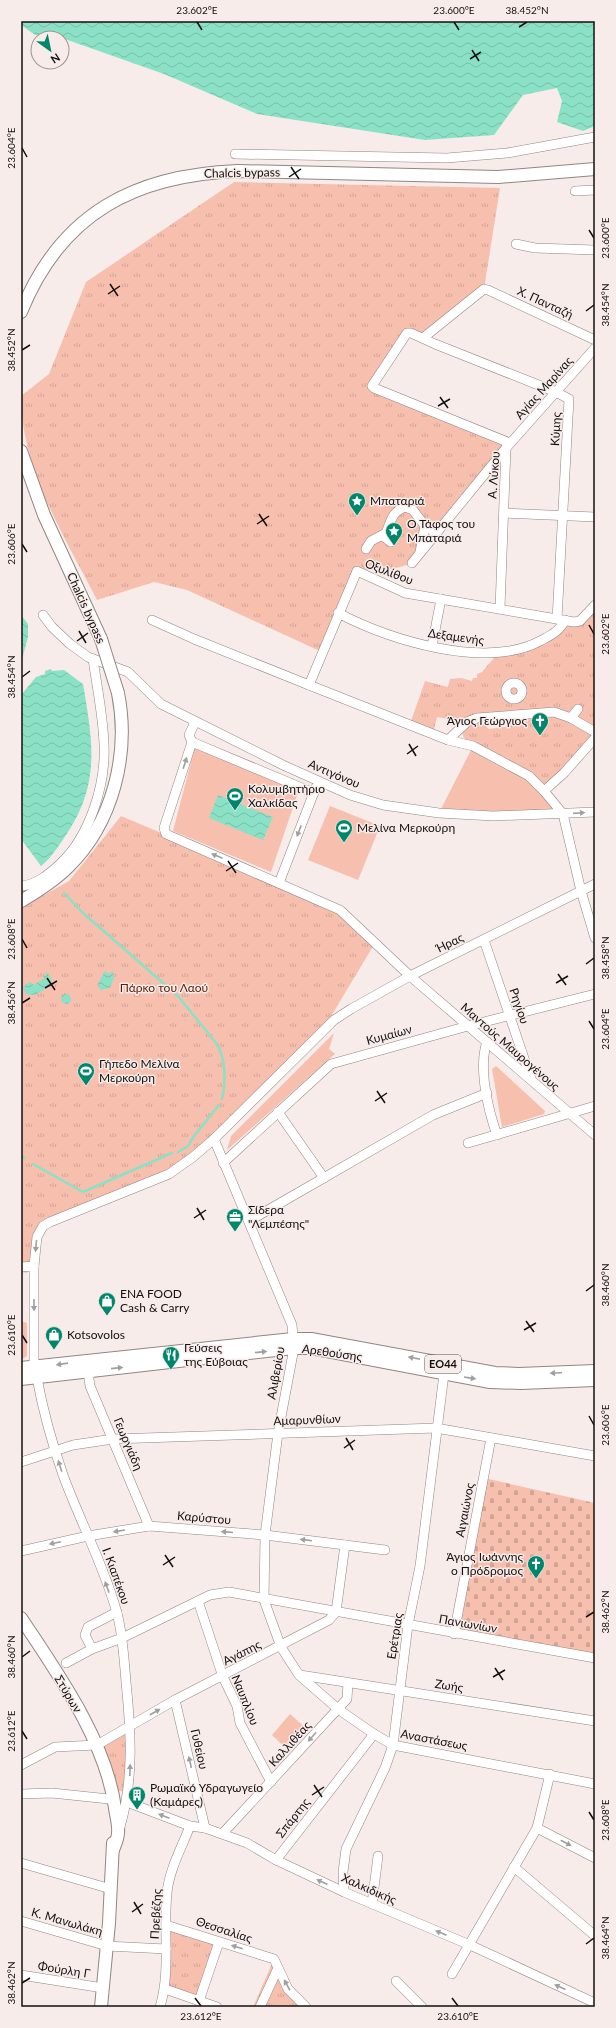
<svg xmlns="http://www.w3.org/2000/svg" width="616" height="2028" font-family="Lato,sans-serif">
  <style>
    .green { fill: #f7bfae }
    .cemetery { fill: url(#cemetery-stones) }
    .park { fill: url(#park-tufts); fill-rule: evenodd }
    .water { fill: url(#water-waves) }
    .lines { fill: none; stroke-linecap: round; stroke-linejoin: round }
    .stream { stroke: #8be1c5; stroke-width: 2.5 }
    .minor-casing { stroke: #908683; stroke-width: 10 }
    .major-casing { stroke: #908683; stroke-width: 14 }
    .minor { stroke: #fff; stroke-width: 9 }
    .major { stroke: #fff; stroke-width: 12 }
    .major-bridge-casing { stroke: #908683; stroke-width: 14; stroke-linecap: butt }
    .major-bridge { stroke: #fff; stroke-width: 12 }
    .oneway { fill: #a19f9f }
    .ticks { fill: none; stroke: #13100f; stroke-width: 1.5 }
    .labels { text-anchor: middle; stroke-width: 3; stroke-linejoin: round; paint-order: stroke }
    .shield { fill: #f7ece9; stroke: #575250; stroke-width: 1 }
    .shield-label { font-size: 11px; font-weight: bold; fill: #13100f }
    .street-label { font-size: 12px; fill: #13100f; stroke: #f7ece9 }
    .poi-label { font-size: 12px; fill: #13100f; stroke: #f7ece9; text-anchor: start }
    .park-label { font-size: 12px; fill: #5c1d07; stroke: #f7ece9 }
    .neatline { fill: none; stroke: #13100f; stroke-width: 1.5 }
    .ticks-label { font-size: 10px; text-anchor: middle; fill: #13100f }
  </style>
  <defs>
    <pattern id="cemetery-stones" width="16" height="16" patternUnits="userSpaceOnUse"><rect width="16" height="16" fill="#f7bfae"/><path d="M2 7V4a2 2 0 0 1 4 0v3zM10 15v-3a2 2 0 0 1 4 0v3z" fill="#d3a394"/></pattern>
    <pattern id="park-tufts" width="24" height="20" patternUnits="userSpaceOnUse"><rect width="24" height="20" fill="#f7bfae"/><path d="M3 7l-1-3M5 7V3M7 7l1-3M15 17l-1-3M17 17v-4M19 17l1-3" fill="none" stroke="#d3a394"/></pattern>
    <pattern id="water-waves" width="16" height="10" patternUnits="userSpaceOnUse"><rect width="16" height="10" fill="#8be1c5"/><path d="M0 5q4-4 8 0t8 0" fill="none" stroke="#77c0a8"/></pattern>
  </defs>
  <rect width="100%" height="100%" fill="#f7ece9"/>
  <g class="green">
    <polygon points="196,743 299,790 271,872 173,831"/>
    <polygon points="473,746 529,776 563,814 439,813"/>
    <polygon points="330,806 380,826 358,880 308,860"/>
    <polygon points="334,1033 329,1049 335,1054 227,1150 231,1136"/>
    <polygon points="496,1066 545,1111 544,1114 502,1127 492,1069"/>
    <polygon points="21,1321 27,1323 27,1356 21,1360"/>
    <polygon points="290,1714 307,1729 288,1750 272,1735"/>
  </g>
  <polygon class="cemetery" points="484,1478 595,1503 595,1658 454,1634"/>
  <g class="park">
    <path d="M234 182 500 188 484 289 423 338 411 333 372 386 510 443 409 564C397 569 380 572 369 566L364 575 357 571 322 652 187 590 154 582 97 600C65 537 21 469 21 396L49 374 86 282Z"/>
    <path d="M595 605V738L544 791 466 741 463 736 462 729 467 722 437 717 433 733 410 724 425 681 448 687 450 679 461 678 472 681 473 678H477V674L482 672 498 653 559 630 565 620 574 622ZM516 716 511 726 489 729 477 718Z"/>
    <polygon points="121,816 321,900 375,943 321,1033 214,1139 169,1174 50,1222 37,1237 27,1273 21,1272 21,908 69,881"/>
    <polygon points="130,1726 129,1791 113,1791 97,1745"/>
    <polygon points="166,1925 219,1942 199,2001 165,1989"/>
    <polygon points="274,1959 288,1989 306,2007 253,2007"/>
  </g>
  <g class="water">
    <polygon points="21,21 595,21 595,126 583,131 557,122 562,101 557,88 523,95 494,135 425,140 257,114 164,74 62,38 35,35 21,25"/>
    <polygon points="21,615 28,624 28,637 21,663"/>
    <path d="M51 669 52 671 64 670 83 684C93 743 101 785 64 838 58 847 50 859 41 866L21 839V695L36 677 45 674V671Z"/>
    <polygon points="218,795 273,817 263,840 209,818"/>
    <polygon points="105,971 109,974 113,971 114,978 110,988 100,990 98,983"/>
    <path d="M47 972 52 980 50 986C41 990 36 999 25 993L23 987 30 982 34 985 43 979Z"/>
    <circle cx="66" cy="999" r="5"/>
  </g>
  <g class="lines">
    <g class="stream">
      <path d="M64 893 83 913 178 996 216 1043C226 1058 226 1082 222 1099"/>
      <polyline points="178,1152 188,1146 194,1136 219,1105"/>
      <polyline points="21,1155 24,1158"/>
      <polyline points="33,1164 83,1192 172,1153"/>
    </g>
    <g class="minor-casing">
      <g id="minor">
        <polyline points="235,154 447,158 507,153 595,137"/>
        <polyline points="575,191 595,190"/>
        <polyline points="516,244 535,248 595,250"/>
        <polyline points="423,338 484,289 488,290 595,340"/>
        <polyline points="510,443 374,388 372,386 407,333 411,333 435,344 556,392 569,399 557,619"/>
        <polyline points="504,513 595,517"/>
        <path d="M391 542 384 537C391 525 389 513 405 507L413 510 425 526 436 533"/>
        <polyline points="366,549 371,541 386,533"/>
        <polyline points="420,552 425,526"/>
        <polyline points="412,563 506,448"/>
        <polyline points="500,608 506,448 595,348"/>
        <path d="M338 613C390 640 485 670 540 641 551 635 559 632 565 620"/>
        <polyline points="43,615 52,627 70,644 88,657 128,672 161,704 285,766 350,795 383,805 439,813 493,816 595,812"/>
        <polyline points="152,620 194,639 309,685 448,740 473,746 529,776 544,791 563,814 581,891 595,938"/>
        <polyline points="432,646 441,599"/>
        <circle cx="514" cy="691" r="8"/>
        <polyline points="309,685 357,571 405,593 574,622 580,621 595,605"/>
        <polyline points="571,718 578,709"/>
        <polyline points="195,722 189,735 192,742 164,828 166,834 340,910 410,976 595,1135"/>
        <polyline points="448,740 467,722 477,718 554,712 571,718 595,732"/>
        <polyline points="192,742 314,793"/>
        <polyline points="544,791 564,773 595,738"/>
        <polyline points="279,883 316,787"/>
        <path d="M21 886C36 885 49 874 60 864 90 836 106 784 104 744 103 716 97 687 93 659"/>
        <polyline points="484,940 531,1079"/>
        <path d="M487 1042C478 1067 488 1110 497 1135"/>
        <polyline points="278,1112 324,1178"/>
        <polyline points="214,1139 292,1325 294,1348 278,1433 265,1535 264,1600 281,1647 299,1675 338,1709 374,1734 393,1745 595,1784"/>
        <polyline points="468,1143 595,1106"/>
        <polyline points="223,1163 331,1064 468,1026 595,994"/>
        <polyline points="249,1221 433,1115 487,1093"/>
        <polyline points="21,1267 34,1266"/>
        <polyline points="34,1368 34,1266 37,1237 43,1226 50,1222 169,1174 193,1157 214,1139 334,1020 351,1009 410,976 595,884"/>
        <polyline points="88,1371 90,1386 149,1526"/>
        <path d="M37 1378C43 1411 52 1443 63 1475 80 1521 104 1566 117 1613 123 1636 124 1659 126 1682 131 1732 134 1779 120 1827"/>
        <polyline points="21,1462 73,1445 113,1439 436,1428 595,1456"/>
        <polyline points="21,1551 88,1536 149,1526 265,1535 385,1550"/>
        <polyline points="198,1601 223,1677 237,1706 240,1723 271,1782"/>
        <polyline points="117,1612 88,1627 85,1635 92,1649 122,1638 210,1595 229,1592 595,1658"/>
        <polyline points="454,1634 491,1438"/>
        <polyline points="66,1663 92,1649"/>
        <polyline points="300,1675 595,1721"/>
        <polyline points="175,1700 205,1828"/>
        <polyline points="21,1765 55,1747 97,1745 175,1700 329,1620 336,1612 345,1545"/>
        <polyline points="21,1794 52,1793 109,1799"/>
        <polyline points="132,1804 190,1826 205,1828 247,1843 276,1860 344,1892 470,1945 595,2003"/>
        <polyline points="537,1828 595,1858"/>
        <polyline points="223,1833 347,1699 348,1683"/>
        <polyline points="276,1860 374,1734"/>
        <polyline points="21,1863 111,1889"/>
        <polyline points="514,1867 594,1935"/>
        <polyline points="344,1892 343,1872 346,1849 385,1768 393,1745 408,1625 420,1566 444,1374"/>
        <polyline points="372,1904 378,1856"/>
        <polyline points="21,1921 107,1946 166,1949"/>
        <polyline points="166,1925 274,1959 288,1989 306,2007"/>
        <polyline points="452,1974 537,1828 550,1774"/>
        <polyline points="21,1975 103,1988"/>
        <polyline points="396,1981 422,2007"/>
        <polyline points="165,1989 217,2007"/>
        <polyline points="199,2001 219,1942"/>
        <path d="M160 2007C171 1970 163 1931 167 1893 169 1870 182 1847 190 1826"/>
        <polyline points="260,2007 278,1968"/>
      </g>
    </g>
    <g class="major-casing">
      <g id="major">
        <path d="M21 312C61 213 135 175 238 171L498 177 595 169"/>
        <polyline points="21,451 44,515 101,639"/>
        <path d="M21 901C38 891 54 881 68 867 113 823 130 754 118 693"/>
        <polyline points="21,1368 293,1339 311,1339 495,1373 519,1374 595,1371"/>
        <polyline points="21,1379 294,1348 311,1348 490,1382 521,1383 595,1380"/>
        <path d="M21 1618C58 1674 106 1741 115 1808 116 1816 119 1825 118 1833 118 1838 115 1845 113 1850"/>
        <polyline points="101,2007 109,1923 113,1843"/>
      </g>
    </g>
    <use href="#minor" class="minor"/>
    <use href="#major" class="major"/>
    <g class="major-bridge-casing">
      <polyline id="major-bridge" points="101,639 118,693"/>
    </g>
    <use href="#major-bridge" class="major-bridge"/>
  </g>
  <defs><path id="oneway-solid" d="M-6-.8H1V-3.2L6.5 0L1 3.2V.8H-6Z"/></defs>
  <g class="oneway">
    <use href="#oneway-solid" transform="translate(185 763) rotate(-72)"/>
    <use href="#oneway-solid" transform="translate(579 813) rotate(-4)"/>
    <use href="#oneway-solid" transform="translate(299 831) rotate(111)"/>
    <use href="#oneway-solid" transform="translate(217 856) rotate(-157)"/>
    <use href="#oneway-solid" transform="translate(36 1246) rotate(95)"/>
    <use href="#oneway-solid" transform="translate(34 1305) rotate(90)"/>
    <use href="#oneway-solid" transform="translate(261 1352) rotate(-6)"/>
    <use href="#oneway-solid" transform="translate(414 1358) rotate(-169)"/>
    <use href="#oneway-solid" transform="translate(62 1364) rotate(172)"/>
    <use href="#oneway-solid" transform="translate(117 1368) rotate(-6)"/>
    <use href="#oneway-solid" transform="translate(556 1373) rotate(177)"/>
    <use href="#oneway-solid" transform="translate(470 1378) rotate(9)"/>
    <use href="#oneway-solid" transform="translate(60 1466) rotate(-108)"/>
    <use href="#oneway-solid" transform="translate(119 1531) rotate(171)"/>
    <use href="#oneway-solid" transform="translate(227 1532) rotate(-175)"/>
    <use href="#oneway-solid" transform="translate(306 1540) rotate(-173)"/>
    <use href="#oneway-solid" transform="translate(55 1543) rotate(168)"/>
    <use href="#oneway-solid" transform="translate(107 1587) rotate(-110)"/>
    <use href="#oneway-solid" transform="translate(155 1712) rotate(-30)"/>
    <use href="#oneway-solid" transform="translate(312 1737) rotate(132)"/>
    <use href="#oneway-solid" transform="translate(190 1762) rotate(-103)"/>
    <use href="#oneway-solid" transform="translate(130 1770) rotate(-88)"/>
    <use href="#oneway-solid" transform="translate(164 1816) rotate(-159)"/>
    <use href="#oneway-solid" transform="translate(566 1843) rotate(28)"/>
    <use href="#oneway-solid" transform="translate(322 1882) rotate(-155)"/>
    <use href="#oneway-solid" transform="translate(441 1933) rotate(-157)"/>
    <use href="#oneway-solid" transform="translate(237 1947) rotate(-162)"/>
    <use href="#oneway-solid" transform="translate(287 1985) rotate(-119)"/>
    <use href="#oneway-solid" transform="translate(560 1987) rotate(-155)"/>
  </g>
  <path class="ticks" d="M197 22 202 30M454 22 459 30M519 27 527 22M472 50 479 61M470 59 481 52M22 148 27 157M291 167 299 179M289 177 301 169M589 230 594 238M110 284 118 296M108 294 120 286M586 311 594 305M22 350 30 345M440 397 448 408M438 406 450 399M259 514 267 526M257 524 269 516M22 544 27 552M589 625 594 634M79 631 86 643M77 641 88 633M22 677 30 671M409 744 416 756M407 754 418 746M228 861 236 873M226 871 238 863M22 939 27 948M586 964 594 958M558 974 566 985M47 978 55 990M556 983 568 976M45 988 57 981M22 1003 30 998M589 1021 594 1029M377 1091 385 1103M375 1101 387 1093M197 1208 204 1220M194 1218 206 1210M586 1291 594 1285M526 1321 534 1332M524 1330 536 1323M22 1335 27 1343M589 1416 594 1425M346 1438 353 1450M344 1448 355 1440M165 1555 173 1567M163 1565 175 1557M586 1617 594 1612M22 1657 30 1651M495 1668 503 1680M493 1677 505 1670M22 1731 27 1739M314 1785 322 1797M312 1795 324 1787M589 1812 594 1820M134 1902 141 1914M132 1912 143 1904M586 1944 594 1938M22 1983 30 1978M195 1998 201 2006M452 1998 458 2006"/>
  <defs>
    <g id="sight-pin" transform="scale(0.9)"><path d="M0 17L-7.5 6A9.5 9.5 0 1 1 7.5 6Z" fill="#00866a" stroke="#f7ece9"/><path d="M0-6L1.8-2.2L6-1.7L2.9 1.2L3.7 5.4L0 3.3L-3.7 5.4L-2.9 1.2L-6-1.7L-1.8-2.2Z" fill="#fff"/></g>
    <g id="church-pin" transform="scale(0.9)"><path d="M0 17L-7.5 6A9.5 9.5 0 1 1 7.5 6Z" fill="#00866a" stroke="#f7ece9"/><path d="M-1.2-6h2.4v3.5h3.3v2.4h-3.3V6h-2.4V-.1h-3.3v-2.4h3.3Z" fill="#fff"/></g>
    <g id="stadium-pin" transform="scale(0.9)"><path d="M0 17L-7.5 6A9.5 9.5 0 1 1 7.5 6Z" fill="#00866a" stroke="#f7ece9"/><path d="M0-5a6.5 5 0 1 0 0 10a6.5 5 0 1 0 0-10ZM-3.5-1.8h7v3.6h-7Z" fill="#fff"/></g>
    <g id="office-pin" transform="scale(0.9)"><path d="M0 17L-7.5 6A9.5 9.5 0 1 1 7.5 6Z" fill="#00866a" stroke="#f7ece9"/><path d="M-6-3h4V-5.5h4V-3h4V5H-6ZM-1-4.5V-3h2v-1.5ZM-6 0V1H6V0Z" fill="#fff"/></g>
    <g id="shop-pin" transform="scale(0.9)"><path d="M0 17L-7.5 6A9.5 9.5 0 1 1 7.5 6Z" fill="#00866a" stroke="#f7ece9"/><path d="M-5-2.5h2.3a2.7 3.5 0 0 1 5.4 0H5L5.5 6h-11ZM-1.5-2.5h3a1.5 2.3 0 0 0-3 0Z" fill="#fff"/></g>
    <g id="restaurant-pin" transform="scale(0.9)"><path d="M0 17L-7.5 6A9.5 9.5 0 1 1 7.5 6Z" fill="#00866a" stroke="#f7ece9"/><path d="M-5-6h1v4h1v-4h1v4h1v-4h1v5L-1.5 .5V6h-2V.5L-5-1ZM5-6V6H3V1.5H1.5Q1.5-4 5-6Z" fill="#fff"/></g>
    <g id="building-pin" transform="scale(0.9)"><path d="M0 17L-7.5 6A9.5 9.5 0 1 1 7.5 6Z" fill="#00866a" stroke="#f7ece9"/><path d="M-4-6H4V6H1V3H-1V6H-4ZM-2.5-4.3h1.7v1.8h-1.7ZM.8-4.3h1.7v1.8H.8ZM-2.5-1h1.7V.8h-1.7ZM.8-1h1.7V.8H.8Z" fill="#fff"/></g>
  </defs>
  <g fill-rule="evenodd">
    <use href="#sight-pin" x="357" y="501"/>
    <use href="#sight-pin" x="394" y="531"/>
    <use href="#church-pin" x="540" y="721"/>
    <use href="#stadium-pin" x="235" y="796"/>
    <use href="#stadium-pin" x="344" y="828"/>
    <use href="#stadium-pin" x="86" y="1071"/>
    <use href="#office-pin" x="235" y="1217"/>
    <use href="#shop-pin" x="107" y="1301"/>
    <use href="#shop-pin" x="54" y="1335"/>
    <use href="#restaurant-pin" x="171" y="1355"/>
    <use href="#church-pin" x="536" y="1564"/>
    <use href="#building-pin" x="137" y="1795"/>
  </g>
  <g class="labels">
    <rect class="shield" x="425" y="1355" width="36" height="18" rx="3"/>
    <g class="shield-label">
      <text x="443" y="1368">ΕΟ44</text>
    </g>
    <g class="street-label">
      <text transform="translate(242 173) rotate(-1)" y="4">Chalcis bypass</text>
      <text transform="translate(545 303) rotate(25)" y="4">Χ. Πανταζή</text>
      <text transform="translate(544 388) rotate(-48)" y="4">Αγίας Μαρίνας</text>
      <text transform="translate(556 429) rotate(-87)" y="4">Κύμης</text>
      <text transform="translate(494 475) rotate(-86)" y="4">Α. Λύκου</text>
      <text transform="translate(389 572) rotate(21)" y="4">Οξυλίθου</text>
      <text transform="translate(86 608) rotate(66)" y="4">Chalcis bypass</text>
      <text transform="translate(456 637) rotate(8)" y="4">Δεξαμενής</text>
      <text transform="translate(334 774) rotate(23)" y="4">Αντιγόνου</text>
      <text transform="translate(450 943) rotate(-26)" y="4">Ήρας</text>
      <text transform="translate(519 1006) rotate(71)" y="4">Ρηγίου</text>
      <text transform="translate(389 1035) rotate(-15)" y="4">Κυμαίων</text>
      <text transform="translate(510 1047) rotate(41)" y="4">Μαντούς Μαυρογένους</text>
      <text transform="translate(332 1353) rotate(8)" y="4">Αρεθούσης</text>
      <text transform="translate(276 1373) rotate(-80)" y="4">Αλιβερίου</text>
      <text transform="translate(307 1420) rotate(-2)" y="4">Αμαρυνθίων</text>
      <text transform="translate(128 1444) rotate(67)" y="4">Γεωργιάδη</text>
      <text transform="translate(465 1510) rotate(-79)" y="4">Αιγαιώνος</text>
      <text transform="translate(204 1518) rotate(5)" y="4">Καρύστου</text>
      <text transform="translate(116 1576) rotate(70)" y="4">Ι. Κιαπέκου</text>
      <text transform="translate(468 1624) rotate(10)" y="4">Πανιωνίων</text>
      <text transform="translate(395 1636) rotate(-81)" y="4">Ερέτριας</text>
      <text transform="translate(242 1653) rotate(-27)" y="4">Αγάπης</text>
      <text transform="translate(449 1686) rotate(9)" y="4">Ζωής</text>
      <text transform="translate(68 1694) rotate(59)" y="4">Στύρων</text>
      <text transform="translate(245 1700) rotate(68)" y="4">Ναυπλίου</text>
      <text transform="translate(434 1740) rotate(11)" y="4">Αναστάσεως</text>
      <text transform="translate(290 1744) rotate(-48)" y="4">Καλλιθέας</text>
      <text transform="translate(199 1749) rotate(77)" y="4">Γυθείου</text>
      <text transform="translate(293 1818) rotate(-52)" y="4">Σπάρτης</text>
      <text transform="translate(369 1889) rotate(24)" y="4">Χαλκιδικής</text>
      <text transform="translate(156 1914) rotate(-87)" y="4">Πρεβέζης</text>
      <text transform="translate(67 1922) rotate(16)" y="4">Κ. Μανωλάκη</text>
      <text transform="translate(224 1930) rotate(18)" y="4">Θεσσαλίας</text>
      <text transform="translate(64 1970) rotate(9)" y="4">Φούρλη Γ</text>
    </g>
    <g class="poi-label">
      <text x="370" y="505">Μπαταριά</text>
      <text x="407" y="528">Ο Τάφος του<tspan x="407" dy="14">Μπαταριά</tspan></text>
      <text x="527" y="725" text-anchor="end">Άγιος Γεώργιος</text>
      <text x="248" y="793">Κολυμβητήριο<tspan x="248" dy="14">Χαλκίδας</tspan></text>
      <text x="357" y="832">Μελίνα Μερκούρη</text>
      <text x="99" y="1068">Γήπεδο Μελίνα<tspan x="99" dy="14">Μερκούρη</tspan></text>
      <text x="248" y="1214">Σίδερα<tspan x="248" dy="14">"Λεμπέσης"</tspan></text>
      <text x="120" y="1298">ENA FOOD<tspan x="120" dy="14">Cash &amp; Carry</tspan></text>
      <text x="67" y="1339">Kotsovolos</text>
      <text x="184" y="1352">Γεύσεις<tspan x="184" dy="14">της Εύβοιας</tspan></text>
      <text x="523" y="1561" text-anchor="end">Άγιος Ιωάννης<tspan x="523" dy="14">ο Πρόδρομος</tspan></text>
      <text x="150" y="1792">Ρωμαϊκό Υδραγωγείο<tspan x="150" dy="14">(Καμάρες)</tspan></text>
    </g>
    <g class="park-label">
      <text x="164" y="992">Πάρκο του Λαού</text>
    </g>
  </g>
  <rect width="616" height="2028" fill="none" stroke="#f7ece9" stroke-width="44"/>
  <g transform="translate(50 50) rotate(147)"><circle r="19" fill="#f7ece9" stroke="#9c9492"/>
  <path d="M0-3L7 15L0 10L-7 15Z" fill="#00866a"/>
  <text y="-6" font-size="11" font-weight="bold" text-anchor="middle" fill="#13100f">N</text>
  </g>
  <rect x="22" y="22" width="572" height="1984" class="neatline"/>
  <g class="ticks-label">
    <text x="197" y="14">23.602°E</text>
    <text x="454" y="14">23.600°E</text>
    <text x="527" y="14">38.452°N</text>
    <text transform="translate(11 148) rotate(-90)" y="4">23.604°E</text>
    <text transform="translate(605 238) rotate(-90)" y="4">23.600°E</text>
    <text transform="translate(605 305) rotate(-90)" y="4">38.454°N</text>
    <text transform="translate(11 350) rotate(-90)" y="4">38.452°N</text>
    <text transform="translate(11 544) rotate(-90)" y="4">23.606°E</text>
    <text transform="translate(605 634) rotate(-90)" y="4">23.602°E</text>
    <text transform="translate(11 677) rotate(-90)" y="4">38.454°N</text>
    <text transform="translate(11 939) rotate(-90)" y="4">23.608°E</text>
    <text transform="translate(605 958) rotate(-90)" y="4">38.458°N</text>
    <text transform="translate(11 1003) rotate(-90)" y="4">38.456°N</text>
    <text transform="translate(605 1029) rotate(-90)" y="4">23.604°E</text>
    <text transform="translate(605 1285) rotate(-90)" y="4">38.460°N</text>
    <text transform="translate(11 1335) rotate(-90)" y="4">23.610°E</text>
    <text transform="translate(605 1425) rotate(-90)" y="4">23.606°E</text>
    <text transform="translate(605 1612) rotate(-90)" y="4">38.462°N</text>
    <text transform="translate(11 1657) rotate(-90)" y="4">38.460°N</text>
    <text transform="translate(11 1731) rotate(-90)" y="4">23.612°E</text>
    <text transform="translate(605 1820) rotate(-90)" y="4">23.608°E</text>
    <text transform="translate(605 1938) rotate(-90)" y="4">38.464°N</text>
    <text transform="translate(11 1983) rotate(-90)" y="4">38.462°N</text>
    <text x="201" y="2020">23.612°E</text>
    <text x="458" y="2020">23.610°E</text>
  </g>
</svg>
